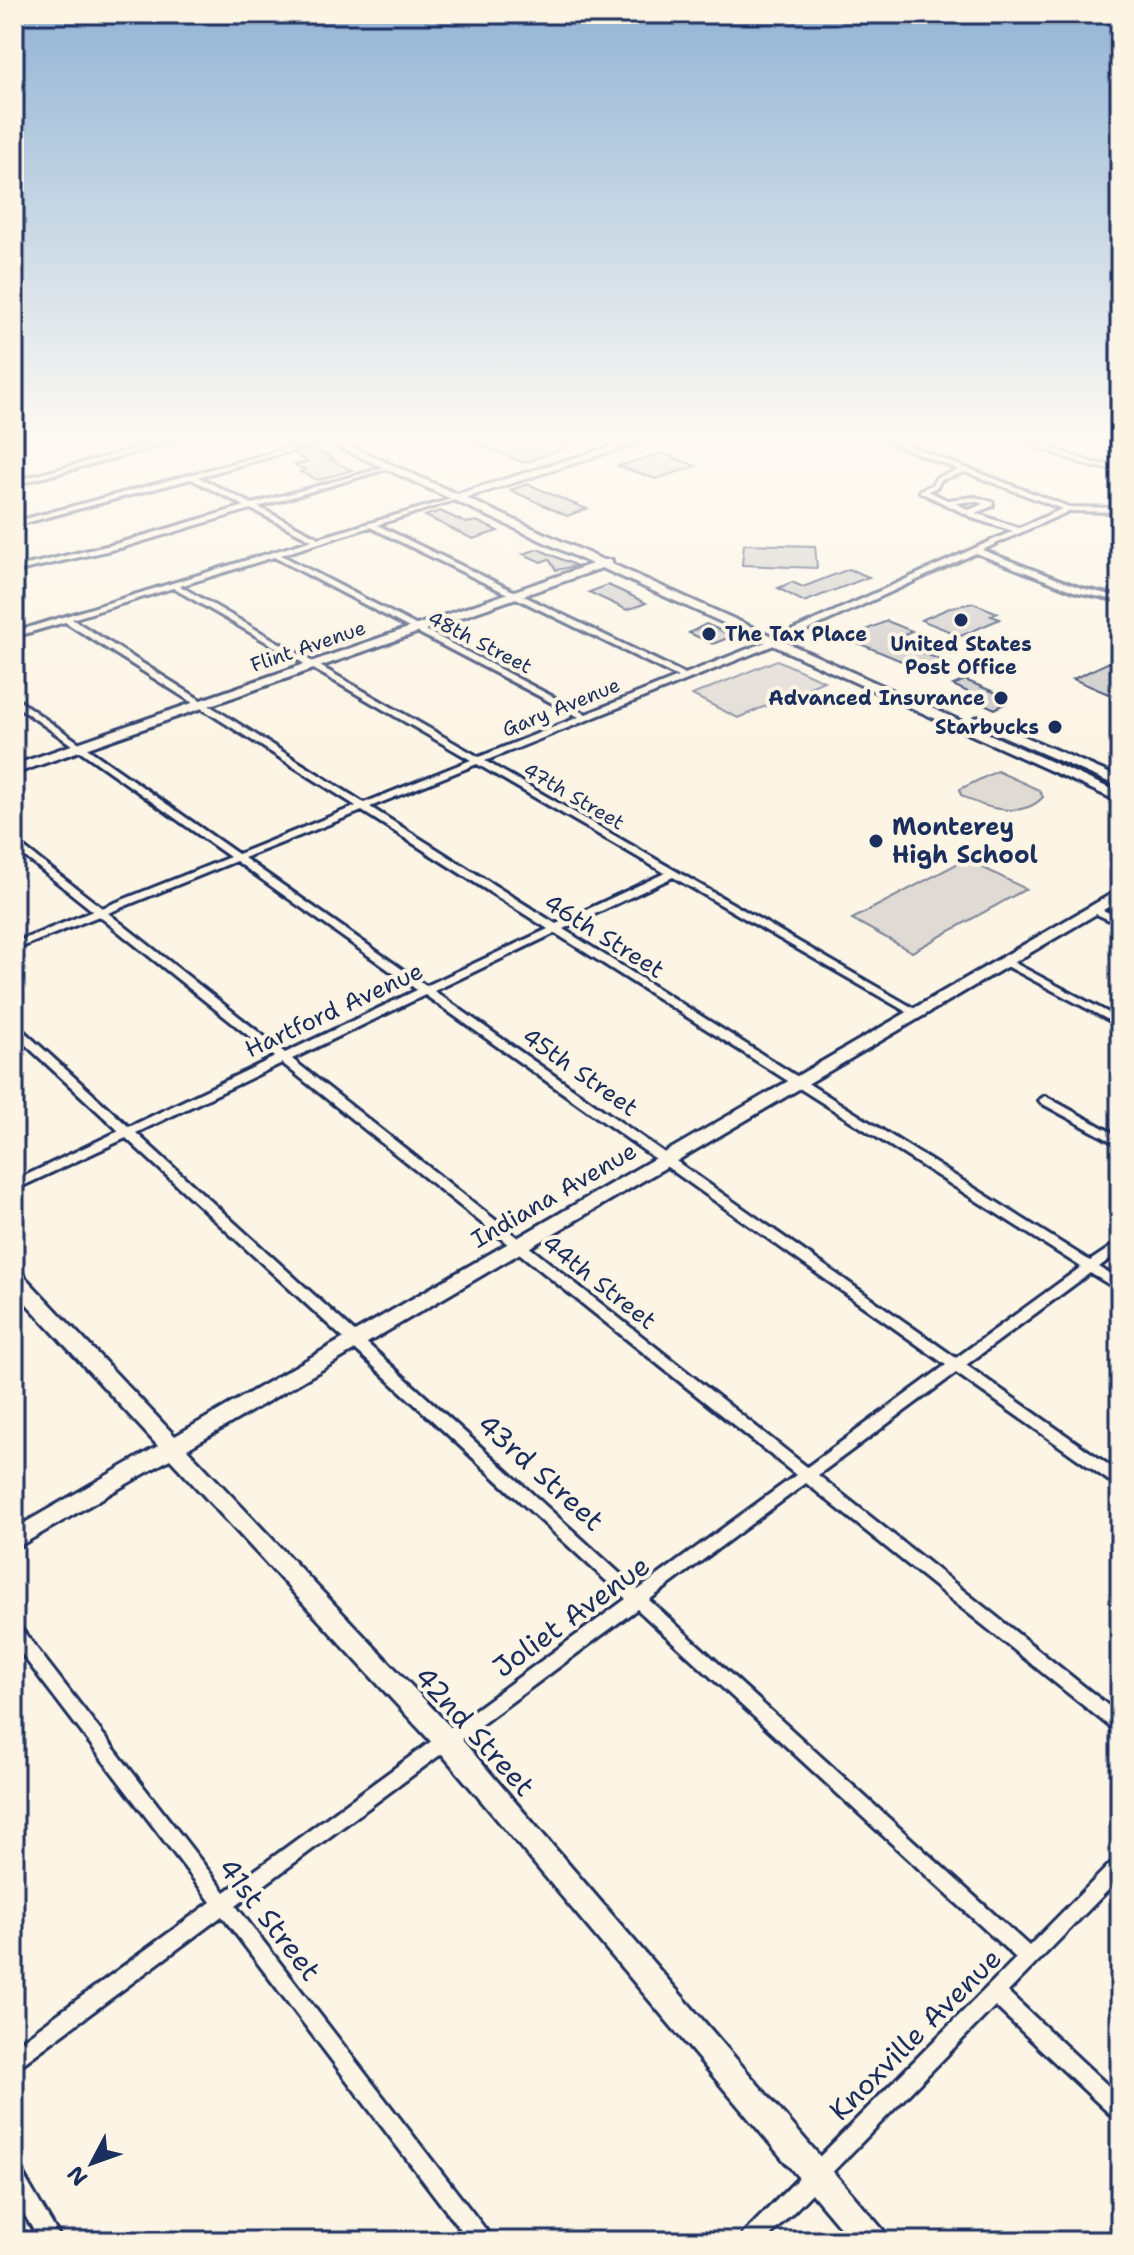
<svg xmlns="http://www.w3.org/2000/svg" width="1134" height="2255" font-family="'Shantell Sans',sans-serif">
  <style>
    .green { fill: #dfdbd4; stroke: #7d8599; stroke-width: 2 }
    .building { fill: #c8c7c6; stroke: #1b2f5e; stroke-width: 2 }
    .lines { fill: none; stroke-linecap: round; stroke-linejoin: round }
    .street-casing { stroke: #1b2f5e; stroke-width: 6 }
    .secondary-casing { stroke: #1b2f5e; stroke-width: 6 }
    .street { fill: #fcf5e5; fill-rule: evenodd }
    .secondary { fill: #fcf5e5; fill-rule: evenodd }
    .poi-dot { fill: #1b2f5e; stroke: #fcf5e5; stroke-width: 3 }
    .labels { text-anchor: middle; stroke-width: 8; stroke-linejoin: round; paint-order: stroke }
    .far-poi-label { font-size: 20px; font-weight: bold; fill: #1b2f5e; stroke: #fcf5e5; text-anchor: end }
    .far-street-label { font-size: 20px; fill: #1b2f5e; stroke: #fcf5e5 }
    .poi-label { font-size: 24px; font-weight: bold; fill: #1b2f5e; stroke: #fcf5e5; text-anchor: start }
    .street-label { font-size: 24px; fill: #1b2f5e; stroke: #fcf5e5 }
    .near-street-label { font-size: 28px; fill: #1b2f5e; stroke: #fcf5e5 }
  </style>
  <rect width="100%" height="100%" fill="#fcf5e5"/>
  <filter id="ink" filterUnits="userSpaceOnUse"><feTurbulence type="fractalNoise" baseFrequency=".0125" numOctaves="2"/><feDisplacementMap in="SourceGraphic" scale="16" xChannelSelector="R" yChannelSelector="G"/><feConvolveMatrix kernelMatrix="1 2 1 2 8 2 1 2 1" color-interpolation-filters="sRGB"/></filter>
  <g filter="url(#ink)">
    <g class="green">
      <polygon points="777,660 824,681 738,718 692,695"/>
      <path d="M997 771 1039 790 1043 797C1023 819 984 809 961 795L960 789Z"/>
      <polygon points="966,859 1026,889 912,952 852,919"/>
    </g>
    <g class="building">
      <polygon points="471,442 574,442 574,444 525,463"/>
      <polygon points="311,448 334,459 330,460 352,470 318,480 300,472 306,470 295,465 308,462 293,453"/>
      <polygon points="662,453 696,466 656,479 618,466"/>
      <polygon points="528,484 567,501 587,509 567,516 510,490"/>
      <polygon points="440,511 466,523 477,521 498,531 473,539 425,516"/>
      <polygon points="744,544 815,546 817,568 742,565"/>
      <polygon points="538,549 556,557 577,566 556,570 549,559 541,562 523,554"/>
      <polygon points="849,569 869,577 804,602 778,588 792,582 803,587"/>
      <polygon points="608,585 632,596 646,603 627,610 589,592"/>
      <polygon points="973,603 998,613 991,616 1000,619 961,636 921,620 952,607"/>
      <polygon points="887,621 912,631 890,640 951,664 930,673 846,638"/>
      <polygon points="706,624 733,636 713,644 689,633"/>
      <polygon points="1120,657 1120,699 1073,679"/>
      <polygon points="965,680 1006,697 1006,703 995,709 975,700 981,698 953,685"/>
    </g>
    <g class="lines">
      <g class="street-casing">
        <g id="street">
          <polygon points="162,442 173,442 14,485 14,481"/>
          <path d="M312 442H323L198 477 252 504 390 466V468L258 507 319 538 458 497V499L377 525 685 674 773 639 1013 531 978 520 920 492V490L932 485 936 478 959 470 889 442H898L1069 507 1120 508V512L1069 511 982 550 1081 588 1120 597V601L1076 592 976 553 779 643 485 761 922 1013 920 1015H912L673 877 563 929 1090 1261 1120 1241V1251L1099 1267 1120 1280V1291L1090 1273 966 1365 1120 1473V1487L1115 1485 956 1373 818 1475 1120 1715V1732L1114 1730 806 1483 649 1600 1029 1946 1114 1860 1120 1858V1878L1008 1992 1120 2097V2120L1113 2117 995 2006 765 2241H740L743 2234 1016 1958 637 1609 236 1906 489 2234 492 2241H469L222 1916 21 2065 14 2068V2046L211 1902 14 1644V1625L20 1627 225 1892 626 1599 126 1138 14 1190V1181L119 1131 14 1034V1025L18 1026 129 1127 275 1057 99 916 14 950V943L93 911 14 848V840L102 908 230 857 14 704V697L238 854 356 806 65 622 14 637V632L312 540 251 509 124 547 14 572V568L119 543 245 506 191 479 14 526V522ZM965 472 1062 509 1019 528 975 513 993 506V502L975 497 947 500 928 491 937 487 941 480ZM975 501 983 504 969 510 955 503ZM370 527 678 677 586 714 281 555ZM274 557 579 717 479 757 180 586ZM173 588 471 760 364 803 72 619ZM477 764 665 873 556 924 370 807ZM362 811 548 929 426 986 244 858ZM236 861 417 990 285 1053 108 913ZM555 933 1081 1267 956 1358 434 991ZM425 995 946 1365 807 1467 292 1059ZM282 1063 796 1475 638 1590 136 1133Z"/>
          <polygon points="1025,442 1034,442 1093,463 1120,466 1120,470 1090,466"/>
          <polygon points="1094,906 1120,918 1120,925 1090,911 1089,909"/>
          <polygon points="1005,958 1120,1019 1120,1026 1001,963 1000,961"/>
          <polygon points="1045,1096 1120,1137 1120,1146 1041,1103 1039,1100"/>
          <polygon points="14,2168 21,2171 62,2241 40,2241 14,2197"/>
        </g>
      </g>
      <g class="secondary-casing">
        <g id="secondary">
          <polygon points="328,442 341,442 457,494 625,442 640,442 466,498 603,560 612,560 612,564 1120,793 1120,802 602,568 14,774 14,765 592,564"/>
          <polygon points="980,717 1120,778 1120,787 975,724 975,718"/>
          <polygon points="1120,889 1120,900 187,1449 455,1732 883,2230 888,2241 852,2241 437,1748 170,1459 14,1549 14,1529 158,1446 14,1290 14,1271 21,1273 175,1436"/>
        </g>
      </g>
      <use href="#street" class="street"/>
      <use href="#secondary" class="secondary"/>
    </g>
  </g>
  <linearGradient id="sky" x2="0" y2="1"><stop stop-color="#92b4d5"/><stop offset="0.58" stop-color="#fefaf3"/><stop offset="1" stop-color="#fefaf3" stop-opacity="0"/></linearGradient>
  <rect width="1134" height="758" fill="url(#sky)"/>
  <g class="poi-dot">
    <circle cx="961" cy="620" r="8"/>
    <circle cx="709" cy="634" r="8"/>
    <circle cx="1001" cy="698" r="8"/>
    <circle cx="1055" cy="727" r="8"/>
    <circle cx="876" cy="841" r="8"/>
  </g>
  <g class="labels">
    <g class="far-poi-label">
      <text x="725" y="641" text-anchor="start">The Tax Place</text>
      <text x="961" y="651" text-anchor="middle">United States<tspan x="961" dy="23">Post Office</tspan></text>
      <text x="985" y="705">Advanced Insurance</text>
      <text x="1039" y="734">Starbucks</text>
    </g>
    <g class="far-street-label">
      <text transform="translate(480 642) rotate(27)" y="7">48th Street</text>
      <text transform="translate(308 646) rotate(-19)" y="7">Flint Avenue</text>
      <text transform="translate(561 707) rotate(-22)" y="7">Gary Avenue</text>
      <text transform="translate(574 796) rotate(30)" y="7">47th Street</text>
    </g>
    <g class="poi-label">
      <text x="892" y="835">Monterey<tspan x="892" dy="28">High School</tspan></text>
    </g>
    <g class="street-label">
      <text transform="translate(604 936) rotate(32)" y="8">46th Street</text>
      <text transform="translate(334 1010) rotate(-25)" y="8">Hartford Avenue</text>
      <text transform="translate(580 1072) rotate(35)" y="8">45th Street</text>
      <text transform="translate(554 1195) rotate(-30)" y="8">Indiana Avenue</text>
      <text transform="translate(599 1282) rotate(38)" y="8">44th Street</text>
    </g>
    <g class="near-street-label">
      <text transform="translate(541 1472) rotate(42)" y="10">43rd Street</text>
      <text transform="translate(571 1616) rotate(-36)" y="10">Joliet Avenue</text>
      <text transform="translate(475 1731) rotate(48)" y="10">42nd Street</text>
      <text transform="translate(270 1919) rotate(52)" y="10">41st Street</text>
      <text transform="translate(915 2034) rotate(-45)" y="10">Knoxville Avenue</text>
    </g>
  </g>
  <rect width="1134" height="2255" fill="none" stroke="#fcf5e5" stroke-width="48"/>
  <rect x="24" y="24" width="1086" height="2207" fill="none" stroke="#1b2f5e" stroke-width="3" filter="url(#ink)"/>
  <g transform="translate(92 2163) rotate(229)" stroke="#fcf5e5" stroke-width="6" paint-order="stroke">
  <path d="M0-6L14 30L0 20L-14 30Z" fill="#1b2f5e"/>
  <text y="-12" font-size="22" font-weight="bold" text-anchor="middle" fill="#1b2f5e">N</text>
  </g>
</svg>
